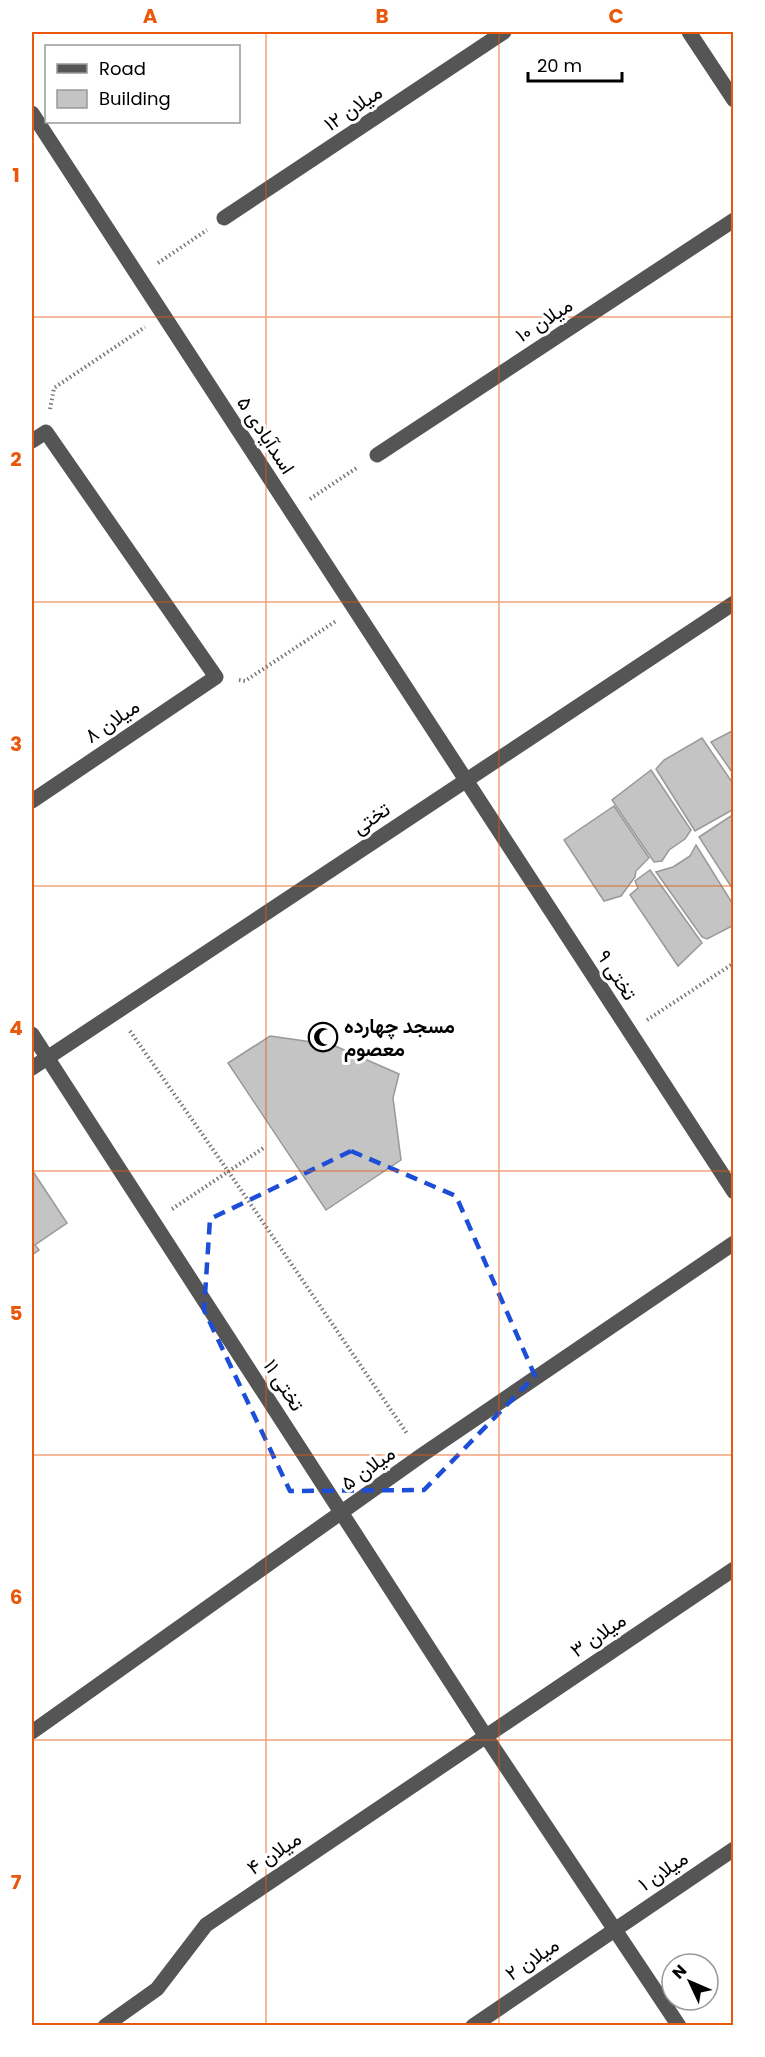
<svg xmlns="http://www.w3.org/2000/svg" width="765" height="2057" font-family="Poppins,Vazirmatn,sans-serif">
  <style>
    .building { fill: #c4c4c4; stroke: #999; stroke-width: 1.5 }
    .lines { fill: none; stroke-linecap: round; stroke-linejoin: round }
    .path { stroke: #777; stroke-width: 4; stroke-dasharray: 1.5 3; stroke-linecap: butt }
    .minor { stroke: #555; stroke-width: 15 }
    .marked { fill: none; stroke: #1d4ed8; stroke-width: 4.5; stroke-dasharray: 12 8; stroke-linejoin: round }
    .grid { fill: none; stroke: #e8590c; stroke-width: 1.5; stroke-opacity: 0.55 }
    .labels { text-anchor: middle; stroke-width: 6; stroke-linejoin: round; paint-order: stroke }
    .street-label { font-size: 20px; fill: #000; stroke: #fff }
    .poi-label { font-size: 20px; font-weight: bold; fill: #000; stroke: #fff; text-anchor: start }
    .neatline { fill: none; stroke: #e8590c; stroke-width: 2 }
    .grid-label { font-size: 20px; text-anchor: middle; font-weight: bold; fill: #e8590c }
  </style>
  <rect width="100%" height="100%" fill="#fff"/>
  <g class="building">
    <polygon points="734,730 734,775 711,742"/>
    <polygon points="702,738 734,785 734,809 695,831 656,769 664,760"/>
    <polygon points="651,770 691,830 685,839 669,850 662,861 654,862 612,800"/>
    <polygon points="614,806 649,858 636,871 635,877 621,896 604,901 564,840"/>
    <polygon points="734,814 734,891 699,837"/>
    <polygon points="696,845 734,906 734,925 707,939 702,937 656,872 673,867 690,856"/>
    <polygon points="650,870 702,943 678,966 630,895 638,888 635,881"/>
    <polygon points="270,1036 333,1045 399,1074 393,1098 401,1160 326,1210 228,1063"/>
    <polygon points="32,1170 67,1223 35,1245 39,1250 32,1255"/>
  </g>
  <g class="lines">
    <g class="path">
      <polyline points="158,263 207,230"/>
      <polyline points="50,409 54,388 145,327"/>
      <polyline points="310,499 358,467"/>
      <polyline points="239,680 245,681 336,621"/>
      <polyline points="647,1020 734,963"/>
      <polyline points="130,1031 228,1171 408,1435"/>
      <polyline points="172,1209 265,1147"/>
      <polyline points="32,2024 32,2026"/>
    </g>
    <g class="minor">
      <polyline points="689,32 734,100"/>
      <polyline points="32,113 734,1192"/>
      <polyline points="224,218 504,32"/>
      <polyline points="32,441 46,432 216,677 32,801"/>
      <polyline points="377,455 734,220"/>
      <polyline points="32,1034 485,1735 679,2026"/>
      <polyline points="32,1068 734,603"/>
      <polyline points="32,1732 422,1455 734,1243"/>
      <polyline points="105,2026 157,1989 206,1925 734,1569"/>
      <polyline points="473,2026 734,1849"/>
    </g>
  </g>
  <path class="marked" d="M351 1151 456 1196 535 1376 424 1490 290 1491 204 1310 210 1219Z"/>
  <path class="grid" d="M266 32V2026M499 32V2026M32 317H734M32 602H734M32 886H734M32 1171H734M32 1455H734M32 1740H734"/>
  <defs>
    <g id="mosque-ring" transform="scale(1.5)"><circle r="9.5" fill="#fff" stroke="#000" stroke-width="1.5"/><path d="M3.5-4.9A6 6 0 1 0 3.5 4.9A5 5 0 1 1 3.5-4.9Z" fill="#000"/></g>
  </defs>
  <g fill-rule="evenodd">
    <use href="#mosque-ring" x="323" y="1037"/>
  </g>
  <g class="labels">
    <g class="street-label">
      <text transform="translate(353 108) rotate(-34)" y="7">میلان ۱۲</text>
      <text transform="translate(544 320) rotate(-33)" y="7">میلان ۱۰</text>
      <text transform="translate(266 435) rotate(57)" y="7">اسدآیادی ۵</text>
      <text transform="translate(112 721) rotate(-34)" y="7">میلان ۸</text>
      <text transform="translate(371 818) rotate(-34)" y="7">تختی</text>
      <text transform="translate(617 975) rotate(57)" y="7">تختی ۹</text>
      <text transform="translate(284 1385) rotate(57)" y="7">تختی ۱۱</text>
      <text transform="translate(368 1468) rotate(-35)" y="7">میلان ۵</text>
      <text transform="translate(598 1635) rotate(-34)" y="7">میلان ۳</text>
      <text transform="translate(274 1853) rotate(-34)" y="7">میلان ۴</text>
      <text transform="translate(663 1871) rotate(-34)" y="7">میلان ۱</text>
      <text transform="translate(532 1959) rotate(-34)" y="7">میلان ۲</text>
    </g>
    <g class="poi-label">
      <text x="344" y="1033">مسجد چهارده<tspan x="344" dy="23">معصوم</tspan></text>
    </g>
  </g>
  <rect width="765" height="2057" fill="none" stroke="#ffffff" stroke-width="66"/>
  <rect x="45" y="45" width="195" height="78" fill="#ffffff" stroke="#999999" stroke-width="1.5"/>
  <rect x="57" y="64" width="30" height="9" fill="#555555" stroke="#999999" stroke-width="1.5"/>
  <text x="99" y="75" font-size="18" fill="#000000">Road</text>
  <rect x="57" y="90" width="30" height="18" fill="#c4c4c4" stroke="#999999" stroke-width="1.5"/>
  <text x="99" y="105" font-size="18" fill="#000000">Building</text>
  <g transform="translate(690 1982) rotate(314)"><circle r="28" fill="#ffffff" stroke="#999999" stroke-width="1.5"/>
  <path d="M0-4.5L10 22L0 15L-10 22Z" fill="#000000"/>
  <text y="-9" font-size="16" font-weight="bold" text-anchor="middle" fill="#000000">N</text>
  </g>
  <path d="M528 72v9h94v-9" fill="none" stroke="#000000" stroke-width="3"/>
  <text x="537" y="72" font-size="18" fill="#000000" stroke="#ffffff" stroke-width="4.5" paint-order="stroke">20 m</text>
  <rect x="33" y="33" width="699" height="1991" class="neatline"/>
  <g class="grid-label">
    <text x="150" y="23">A</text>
    <text x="382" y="23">B</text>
    <text x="616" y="23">C</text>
    <text x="16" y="182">1</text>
    <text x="16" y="466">2</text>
    <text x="16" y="751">3</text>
    <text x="16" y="1035">4</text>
    <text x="16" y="1320">5</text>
    <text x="16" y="1604">6</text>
    <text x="16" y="1889">7</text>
  </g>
</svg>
